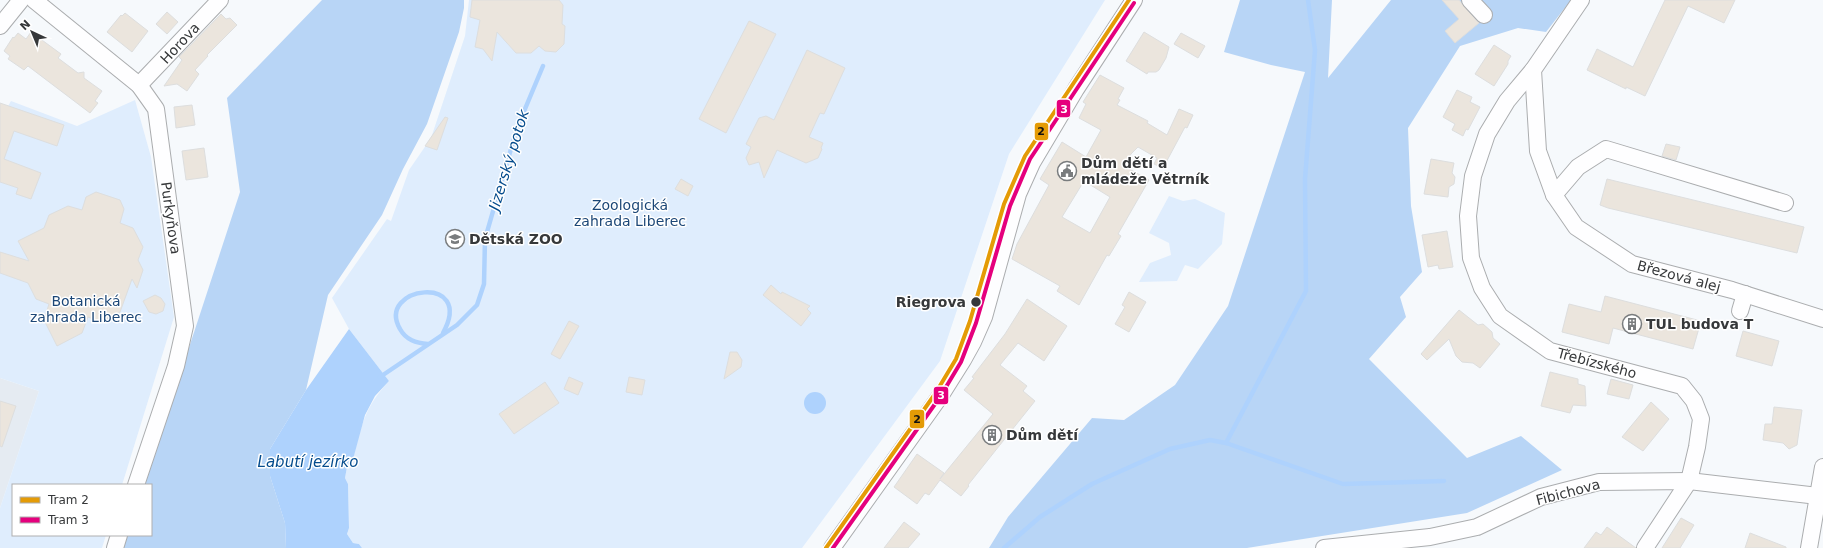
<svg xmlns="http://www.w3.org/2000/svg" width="1823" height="548" font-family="'DejaVu Sans',sans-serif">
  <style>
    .built { fill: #e5ebf2 }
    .green { fill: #dfedfd }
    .forest { fill: #b8d5f6 }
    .water { fill: #aed2fd }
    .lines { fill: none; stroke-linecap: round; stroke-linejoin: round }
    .stream { stroke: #aed2fd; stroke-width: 4.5 }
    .building { fill: #ebe5dd; stroke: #dddede; fill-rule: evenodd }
    .minor-casing { stroke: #abadaf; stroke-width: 18 }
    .minor { stroke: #fefeff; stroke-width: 16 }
    .tram-1-casing { stroke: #fff; stroke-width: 7 }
    .tram-2-casing { stroke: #fff; stroke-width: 7 }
    .tram-1 { stroke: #e49b06; stroke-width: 4 }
    .tram-2 { stroke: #e5007d; stroke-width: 4 }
    .stop-dot { fill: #36383a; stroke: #fff; stroke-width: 1.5 }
    .labels { text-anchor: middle; stroke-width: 3; stroke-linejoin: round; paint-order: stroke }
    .street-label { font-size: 14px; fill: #36383a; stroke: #fff }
    .poi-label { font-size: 14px; font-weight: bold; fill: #36383a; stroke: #fff; text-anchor: start }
    .park-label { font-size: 14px; fill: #1c4777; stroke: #fff }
    .stop-label { font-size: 14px; font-weight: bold; fill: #36383a; stroke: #fff; text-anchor: end }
    .water-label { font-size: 15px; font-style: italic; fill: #054c8d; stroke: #fff }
    .line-badge { stroke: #fff; stroke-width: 1.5 }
    .badge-label { font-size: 11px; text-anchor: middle; font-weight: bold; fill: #fff }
    .pale-badge-label { font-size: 11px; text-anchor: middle; font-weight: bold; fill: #111 }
  </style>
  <rect width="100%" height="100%" fill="#f6f9fc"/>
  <polygon class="built" points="0,378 39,391 0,508"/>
  <g class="green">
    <path d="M469 0H1105L1009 154 940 361 802 548H362L359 544 353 543 347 534 349 528 348 484 345 478 347 467 352 463C361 428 363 409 389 381L349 329 332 298 387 219 391 221 409 170 431 138 465 36Z"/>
    <polygon points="135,100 151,157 174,317 122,485 13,485 13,535 106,535 102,548 0,548 0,508 39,391 0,378 0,120 11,101 77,126"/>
    <polygon points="1169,196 1183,201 1195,199 1225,213 1222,244 1198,269 1185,265 1177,281 1139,282 1150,263 1171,255 1169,243 1149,233"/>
  </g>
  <g class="forest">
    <polygon points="322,0 464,0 464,8 459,32 427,124 403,169 382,215 328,295 306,390 270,449 270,476 285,523 286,548 123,548 127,535 151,535 151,485 144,485 240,192 227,98"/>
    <polygon points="1240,0 1332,0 1328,78 1391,0 1571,0 1546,32 1518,28 1460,46 1408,128 1411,206 1422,272 1400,297 1406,317 1369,359 1467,458 1521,436 1562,470 1467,513 1247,548 989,548 1008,517 1092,418 1124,420 1175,385 1228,306 1305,72 1271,65 1224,52"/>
  </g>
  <g class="water">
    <polygon points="349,329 389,381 375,396 365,415 352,463 347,467 345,478 348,484 349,528 347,534 353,543 359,544 362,548 286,548 285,523 270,476 270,449 306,390"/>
    <circle cx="815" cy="403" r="11"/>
  </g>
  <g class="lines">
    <g class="stream">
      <path d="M428 344C416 343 406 340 400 329 375 286 476 273 443 333"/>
      <polyline points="380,377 457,325 477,305 484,284 485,239 517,128 543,66"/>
      <polyline points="1226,443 1343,484 1444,481"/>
      <polyline points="1004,548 1040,517 1092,484 1170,449 1210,440 1226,443 1306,291 1305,179 1315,50 1308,0"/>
    </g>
  </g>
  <g class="building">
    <polygon points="472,0 559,0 563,5 562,24 565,26 564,44 556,52 545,51 539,46 531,53 516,53 497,32 492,61 483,49 475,47 480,20 470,17"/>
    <polygon points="1442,0 1459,0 1479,23 1455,43 1445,31 1459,19"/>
    <polygon points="1665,0 1735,0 1724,23 1688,6 1645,96 1626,87 1626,89 1587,70 1597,49 1633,67"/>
    <polygon points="167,12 178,22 167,34 156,24"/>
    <polygon points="125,13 148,31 132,52 107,32 121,15 122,16"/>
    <polygon points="221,14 226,19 230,18 237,25 207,55 208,56 195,70 199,74 187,91 177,84 164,86 182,60 179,57"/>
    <polygon points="749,21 776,34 726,133 699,119"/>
    <polygon points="31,32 61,54 58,58 78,73 84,72 84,78 102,91 95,101 98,103 90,113 28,66 24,70 8,59 10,56 4,51 13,37 14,38 18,33 26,39"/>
    <polygon points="1144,32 1169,47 1166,58 1159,70 1156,72 1148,72 1147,74 1126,61"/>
    <polygon points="1181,33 1205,46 1198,58 1174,44"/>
    <polygon points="1494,45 1511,56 1508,61 1508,64 1494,86 1475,74"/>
    <polygon points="807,50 845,68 824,114 820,113 809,137 823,143 821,148 822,149 818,158 806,163 777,150 764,178 759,162 749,165 746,158 751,147 746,144 759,118 766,116 774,120"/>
    <path d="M1100 75 1124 88 1118 99 1120 100 1117 105 1148 121 1147 123 1167 135 1179 109 1193 115 1187 128 1185 127 1163 168 1154 164 1157 158 1138 147 1131 154 1124 166 1149 180 1118 234 1121 236 1109 256 1107 255 1079 305 1057 291 1060 286 1012 259 1017 244 1049 185 1040 179 1062 142 1086 157 1101 130 1079 118 1086 104 1083 102ZM1084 181 1110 197 1090 233 1062 217Z"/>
    <polygon points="1457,90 1472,97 1470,102 1480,107 1468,130 1466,129 1463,136 1452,130 1455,124 1443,117"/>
    <polygon points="0,103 64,125 57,146 14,131 4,159 41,173 31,199 16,194 18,188 0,182"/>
    <polygon points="192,105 195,125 176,128 174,107"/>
    <polygon points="445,117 448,118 437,150 425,146"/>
    <polygon points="1666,144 1680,147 1676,160 1662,156"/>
    <polygon points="204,148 208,177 186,180 182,151"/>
    <polygon points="1431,159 1454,163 1452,173 1455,177 1454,184 1449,187 1448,197 1424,194"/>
    <polygon points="681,179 693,186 688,196 675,189"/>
    <polygon points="1607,179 1804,227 1797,253 1608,208 1600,205"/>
    <polygon points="96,192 120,200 124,209 120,223 133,228 143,247 138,260 143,270 137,288 132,279 120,312 101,322 88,317 82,333 57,346 44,320 49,304 36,299 28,283 0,273 0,252 29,261 18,241 44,228 49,215 68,206 82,210 86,197"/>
    <polygon points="1447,231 1453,267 1439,269 1438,265 1428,267 1422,235"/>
    <polygon points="771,285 781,294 782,292 810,306 807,309 811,313 801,326 763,295"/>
    <polygon points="1129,292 1146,302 1129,332 1115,324 1125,307 1122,305"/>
    <polygon points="155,295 161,298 165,304 163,311 156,314 149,312 143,301"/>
    <polygon points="1605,296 1701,321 1693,349 1613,328 1609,344 1562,332 1569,304 1601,312"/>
    <polygon points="1027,299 1067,326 1044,361 1018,343 1000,365 1027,386 1023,391 1035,401 968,485 969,486 961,496 940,480 929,495 925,493 917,504 894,487 917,454 944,473 940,479 993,414 964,390 974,378 972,377 1005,334"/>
    <polygon points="1459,310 1478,325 1483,324 1492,332 1493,338 1500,344 1480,368 1473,363 1462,362 1456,356 1449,339 1427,360 1421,354"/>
    <polygon points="569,321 579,326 560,359 551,354"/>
    <polygon points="1743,331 1779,341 1772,366 1736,356"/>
    <polygon points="730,352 737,352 742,360 741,367 724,379"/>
    <polygon points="1550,372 1578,379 1578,384 1585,386 1586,406 1573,405 1570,413 1541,406"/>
    <polygon points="569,377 583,383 578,395 564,389"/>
    <polygon points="629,377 645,380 642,395 626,392"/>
    <polygon points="1611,379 1633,385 1629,399 1607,394"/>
    <polygon points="545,382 559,403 514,434 499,414"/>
    <polygon points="0,401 16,406 2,447 0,446"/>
    <polygon points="1651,402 1669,419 1643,451 1622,437"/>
    <polygon points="1774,407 1802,410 1797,445 1789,449 1783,443 1763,440 1765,424 1772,424"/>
    <polygon points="1681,518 1694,525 1680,548 1662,548"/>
    <polygon points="904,522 920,534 908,548 884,548"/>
    <polygon points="1607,527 1636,548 1584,548 1596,532 1601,535"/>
    <polygon points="1750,533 1786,547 1786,548 1745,548"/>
  </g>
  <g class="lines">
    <g class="minor-casing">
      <g id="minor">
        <polyline points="34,0 139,85 156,109 185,326 176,366 136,485"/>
        <polyline points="1470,0 1484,15"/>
        <polyline points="1581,0 1533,70 1538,151 1554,195 1576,227 1632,264 1732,290 1823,319"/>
        <polyline points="0,26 21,0"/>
        <polyline points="1533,70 1507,101 1487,134 1473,176 1468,216 1471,258 1482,288 1500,316 1550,351 1682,386 1694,401 1701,419 1697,447 1689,481 1645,548"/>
        <polyline points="139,85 220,0"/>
        <polyline points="1554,195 1578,167 1606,149 1785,203"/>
        <polyline points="1740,311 1745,294"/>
        <polyline points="115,548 119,535"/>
        <polyline points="832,548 941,395 963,360 973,342 984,317 1018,194 1032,163 1076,89 1134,0"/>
        <polyline points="1324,548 1430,537 1477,527 1541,497 1599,482 1689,481 1818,496"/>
        <polyline points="1809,548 1823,467"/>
      </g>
    </g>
    <use href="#minor" class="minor"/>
    <g class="tram-1-casing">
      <polyline id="tram-1" points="826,548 935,394 956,359 970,321 1004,204 1025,156 1129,0"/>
    </g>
    <g class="tram-2-casing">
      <polyline id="tram-2" points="833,548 940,397 961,362 976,323 1010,206 1030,159 1134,3"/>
    </g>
    <use href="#tram-1" class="tram-1"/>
    <use href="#tram-2" class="tram-2"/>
  </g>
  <defs>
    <g id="civic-ring" transform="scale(1)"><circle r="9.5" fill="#fff" stroke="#797c7e" stroke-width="1.5"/><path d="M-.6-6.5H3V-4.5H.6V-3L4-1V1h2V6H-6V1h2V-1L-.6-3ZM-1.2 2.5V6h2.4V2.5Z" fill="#797c7e"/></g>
    <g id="school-ring" transform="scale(1)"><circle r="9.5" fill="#fff" stroke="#797c7e" stroke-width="1.5"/><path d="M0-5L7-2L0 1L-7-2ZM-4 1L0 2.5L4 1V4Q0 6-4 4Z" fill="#797c7e"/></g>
    <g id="building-ring" transform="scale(1)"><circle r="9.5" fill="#fff" stroke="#797c7e" stroke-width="1.5"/><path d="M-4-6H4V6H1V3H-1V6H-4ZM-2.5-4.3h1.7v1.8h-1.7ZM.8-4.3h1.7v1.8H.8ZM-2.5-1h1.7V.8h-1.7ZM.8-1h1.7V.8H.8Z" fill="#797c7e"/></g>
  </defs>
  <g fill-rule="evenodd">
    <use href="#civic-ring" x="1067" y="171"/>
    <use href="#school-ring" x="455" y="239"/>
    <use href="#building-ring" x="1632" y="324"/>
    <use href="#building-ring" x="992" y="435"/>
  </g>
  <circle class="stop-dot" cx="976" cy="302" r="5.5"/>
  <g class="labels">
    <g class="street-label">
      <text transform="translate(180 43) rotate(-47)" y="5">Horova</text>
      <text transform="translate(171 218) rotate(82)" y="5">Purkyňova</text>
      <text transform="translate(1679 276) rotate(15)" y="5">Březová alej</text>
      <text transform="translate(1597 363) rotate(15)" y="5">Třebízského</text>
      <text transform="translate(1568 492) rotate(-15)" y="5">Fibichova</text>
    </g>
    <g class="poi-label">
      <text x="1081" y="168">Dům dětí a<tspan x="1081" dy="16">mládeže Větrník</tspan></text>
      <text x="469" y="244">Dětská ZOO</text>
      <text x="1646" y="329">TUL budova T</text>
      <text x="1006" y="440">Dům dětí</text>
    </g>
    <g class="park-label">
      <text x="630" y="210">Zoologická<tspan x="630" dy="16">zahrada Liberec</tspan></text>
      <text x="86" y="306">Botanická<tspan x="86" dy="16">zahrada Liberec</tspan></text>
    </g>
    <g class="stop-label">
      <text x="966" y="307">Riegrova</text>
    </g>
    <g class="water-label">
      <text transform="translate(509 160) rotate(-73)" y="5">Jizerský potok</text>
      <text x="308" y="467">Labutí jezírko</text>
    </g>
  </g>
  <g class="line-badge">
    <rect x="1056" y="99" width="15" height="19" rx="4" fill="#e5007d"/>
    <rect x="1034" y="122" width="15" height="19" rx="4" fill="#e49b06"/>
    <rect x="933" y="386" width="16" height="19" rx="4" fill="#e5007d"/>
    <rect x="909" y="409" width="16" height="20" rx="4" fill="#e49b06"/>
  </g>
  <g class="badge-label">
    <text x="1064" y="113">3</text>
    <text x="941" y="399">3</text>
  </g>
  <g class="pale-badge-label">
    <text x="1041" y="135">2</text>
    <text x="917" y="423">2</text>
  </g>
  <rect x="12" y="484" width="140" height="52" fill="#ffffff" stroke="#afafb0"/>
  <rect x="20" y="497" width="20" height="6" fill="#e49b06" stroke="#afafb0"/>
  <text x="48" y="504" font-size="12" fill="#36383a">Tram 2</text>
  <rect x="20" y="517" width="20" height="6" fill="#e5007d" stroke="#afafb0"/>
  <text x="48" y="524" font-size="12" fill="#36383a">Tram 3</text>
  <g transform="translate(32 32) rotate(316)" stroke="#ffffff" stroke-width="3" paint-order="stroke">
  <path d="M0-3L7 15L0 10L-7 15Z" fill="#36383a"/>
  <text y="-6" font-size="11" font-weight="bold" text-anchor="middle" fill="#36383a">N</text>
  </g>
</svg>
